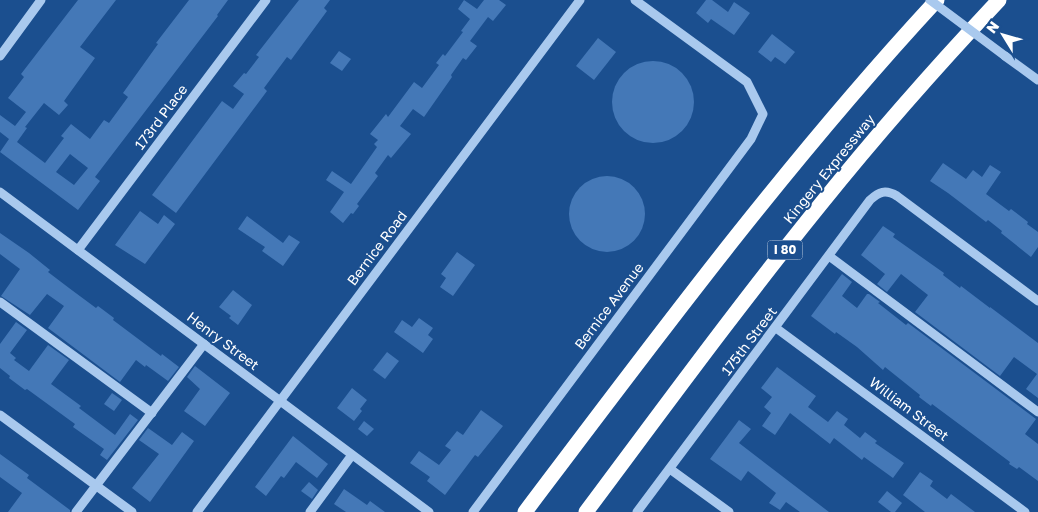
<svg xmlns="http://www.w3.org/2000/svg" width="1038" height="512" font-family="'Golos Text',sans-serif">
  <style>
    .building { fill: #4478b7; fill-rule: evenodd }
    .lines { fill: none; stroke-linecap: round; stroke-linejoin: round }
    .minor { stroke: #a9c9ee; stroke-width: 9 }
    .highway { stroke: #fff; stroke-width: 15 }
    .minor-bridge { stroke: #a9c9ee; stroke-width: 9 }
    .labels { text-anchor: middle; stroke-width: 4; stroke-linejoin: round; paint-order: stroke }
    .shield { fill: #1b4f8f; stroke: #bbcadd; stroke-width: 1 }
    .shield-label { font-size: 12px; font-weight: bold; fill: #fff }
    .street-label { font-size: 14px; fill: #fff; stroke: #1b4f8f }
  </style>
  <rect width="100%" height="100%" fill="#1b4f8f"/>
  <g class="building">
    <path d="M78 0H116L80 47 95 58 64 101 68 105 59 115 44 103 25 127 27 128 17 142 45 163 64 138 61 136 71 124 90 139 104 120 109 123 128 97 123 93 158 44 156 43 189 0H228L217 15 218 16 95 177 100 181 78 210 0 152 9 139 0 132V115L15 126 26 112 8 98 24 77 21 74ZM70 154 88 168 74 185 56 172Z"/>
    <polygon points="299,0 330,0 324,8 327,11 291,60 287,57 264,88 267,91 176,213 152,195 222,101 233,109 244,94 233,86 244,73 246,74 259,57 256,55"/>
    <polygon points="464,0 477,9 484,0 499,0 506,5 493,21 488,17 470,41 477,46 466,60 463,58 451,75 452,77 424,117 413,109 400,126 411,134 391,158 388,155 375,173 378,176 357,204 359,206 353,214 351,213 343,223 330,212 344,192 326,180 332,171 351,184 377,147 374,144 378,140 370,134 386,114 388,117 414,82 422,88 439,65 436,63 443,54 445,56 463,32 461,31 470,19 458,9"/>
    <polygon points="706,0 712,0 728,12 734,2 750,13 734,35 711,19 708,23 696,13"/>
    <polygon points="772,34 795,52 785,64 775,57 771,62 758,52"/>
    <polygon points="598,38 616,52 594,80 576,66"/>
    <polygon points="339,51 351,59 342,71 330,63"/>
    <circle cx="653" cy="102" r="41"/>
    <polygon points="943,163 966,179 973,170 982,177 990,165 1001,172 986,194 1009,211 1011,209 1028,222 1027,224 1038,232 1038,247 1031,257 1001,233 1002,231 988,220 986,222 948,193 930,181"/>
    <circle cx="607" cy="214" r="38"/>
    <polygon points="140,211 158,224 164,215 175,224 145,264 115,245"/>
    <polygon points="247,216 283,243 289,235 300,242 283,266 262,251 265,247 238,229"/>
    <polygon points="883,226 895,234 893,237 944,273 943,275 960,288 961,286 990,308 990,307 1038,343 1038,398 1026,389 1037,374 1014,357 1000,376 915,312 928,295 901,274 887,292 877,284 885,274 861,255"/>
    <polygon points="0,233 29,253 50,270 48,272 69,288 96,308 98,306 114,318 113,320 161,356 162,354 179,367 168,381 146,365 145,367 136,360 120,382 48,328 64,306 47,294 30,315 1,296 20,269 0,254"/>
    <polygon points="457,252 475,265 453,296 440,287 446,278 441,274"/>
    <polygon points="842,274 852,282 842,296 857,308 867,294 869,294 880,302 878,303 906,325 908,323 1036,419 1025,434 1038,444 1038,481 1019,467 1017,469 1009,464 1010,462 963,427 932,404 931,406 919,397 920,395 885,367 883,370 857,347 836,332 835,334 811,316"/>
    <polygon points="233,290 252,305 238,325 229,318 231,316 219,307"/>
    <polygon points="419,318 433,328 428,335 433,339 423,353 394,332 402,320 412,327"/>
    <polygon points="16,322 27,330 10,353 16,358 14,360 29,371 48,345 69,360 51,384 81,406 79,408 115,435 130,414 138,420 107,460 100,455 104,449 73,427 75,424 27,389 25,390 9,378 10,376 0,368 0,344"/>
    <polygon points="387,352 399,361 385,379 373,370"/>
    <polygon points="195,366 230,393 205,426 184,411 200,389 187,377"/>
    <polygon points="777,367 816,396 808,407 828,422 837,411 848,419 844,425 860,438 865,432 877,441 875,443 904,463 893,478 864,457 862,460 834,438 830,444 790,413 775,435 762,426 771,413 764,407 772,397 761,388"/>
    <polygon points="352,388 367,400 360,409 362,411 354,421 337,408"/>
    <polygon points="112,393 122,400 114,411 104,404"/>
    <polygon points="481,410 503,426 478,457 475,455 445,495 427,481 430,477 410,463 419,451 439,465 451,450 445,446 457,431 463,435"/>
    <polygon points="739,420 751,429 739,443 829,512 800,512 786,502 780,510 769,503 776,493 748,471 741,481 710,459"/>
    <polygon points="364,421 374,429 367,436 358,429"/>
    <polygon points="148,428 172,445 182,432 194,441 150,502 132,488 159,454 139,440"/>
    <polygon points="293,436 328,464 317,478 296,462 284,478 281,476 266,496 255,487"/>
    <polygon points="0,454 29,475 27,478 70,510 70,512 8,512 22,493 0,477"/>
    <polygon points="920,472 933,481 930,486 947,499 951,494 975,512 925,512 903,495"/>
    <polygon points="309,482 318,490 312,499 301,491"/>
    <polygon points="344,489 367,505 370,501 385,512 346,512 334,504"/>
    <polygon points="887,491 902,503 895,512 891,512 878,502"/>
  </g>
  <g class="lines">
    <g class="minor">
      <polyline points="0,56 41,0"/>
      <polyline points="1005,56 1038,80"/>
      <polyline points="0,192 429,512"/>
      <polyline points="78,250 266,0"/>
      <polyline points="829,256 1038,412"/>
      <polyline points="0,302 152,413"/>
      <polyline points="776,328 1025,512"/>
      <polyline points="0,415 132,512"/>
      <polyline points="670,469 729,512"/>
      <polyline points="76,512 204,344"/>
      <polyline points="197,512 580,0"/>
      <polyline points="310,512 352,455"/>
      <polyline points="473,512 751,139 763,114 747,82 635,0"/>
      <path d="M637 512 870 200C879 192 885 189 897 196L1038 301"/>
    </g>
    <g class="highway">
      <path d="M525 512C657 337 788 161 937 0"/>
      <path d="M586 512C663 409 739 305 820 205 877 134 937 66 999 0"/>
    </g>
    <polyline class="minor-bridge" points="930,0 1005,56"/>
  </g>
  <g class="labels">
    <rect class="shield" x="767.5" y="240.5" width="35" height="19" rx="4"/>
    <g class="shield-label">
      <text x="785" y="254">I 80</text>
    </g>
    <g class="street-label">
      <text transform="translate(161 117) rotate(-53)" y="5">173rd Place</text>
      <text transform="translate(829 169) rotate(-51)" y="5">Kingery Expressway</text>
      <text transform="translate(377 248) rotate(-53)" y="5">Bernice Road</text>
      <text transform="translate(609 306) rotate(-53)" y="5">Bernice Avenue</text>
      <text transform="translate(223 341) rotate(37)" y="5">Henry Street</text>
      <text transform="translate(749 341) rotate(-53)" y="5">175th Street</text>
      <text transform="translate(909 409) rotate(37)" y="5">William Street</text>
    </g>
  </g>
  <g transform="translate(1003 35) rotate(307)" stroke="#1b4f8f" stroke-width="4" paint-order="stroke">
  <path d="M0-4L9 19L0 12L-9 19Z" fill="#ffffff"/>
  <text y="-8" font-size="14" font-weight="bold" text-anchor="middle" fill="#ffffff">N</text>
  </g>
</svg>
